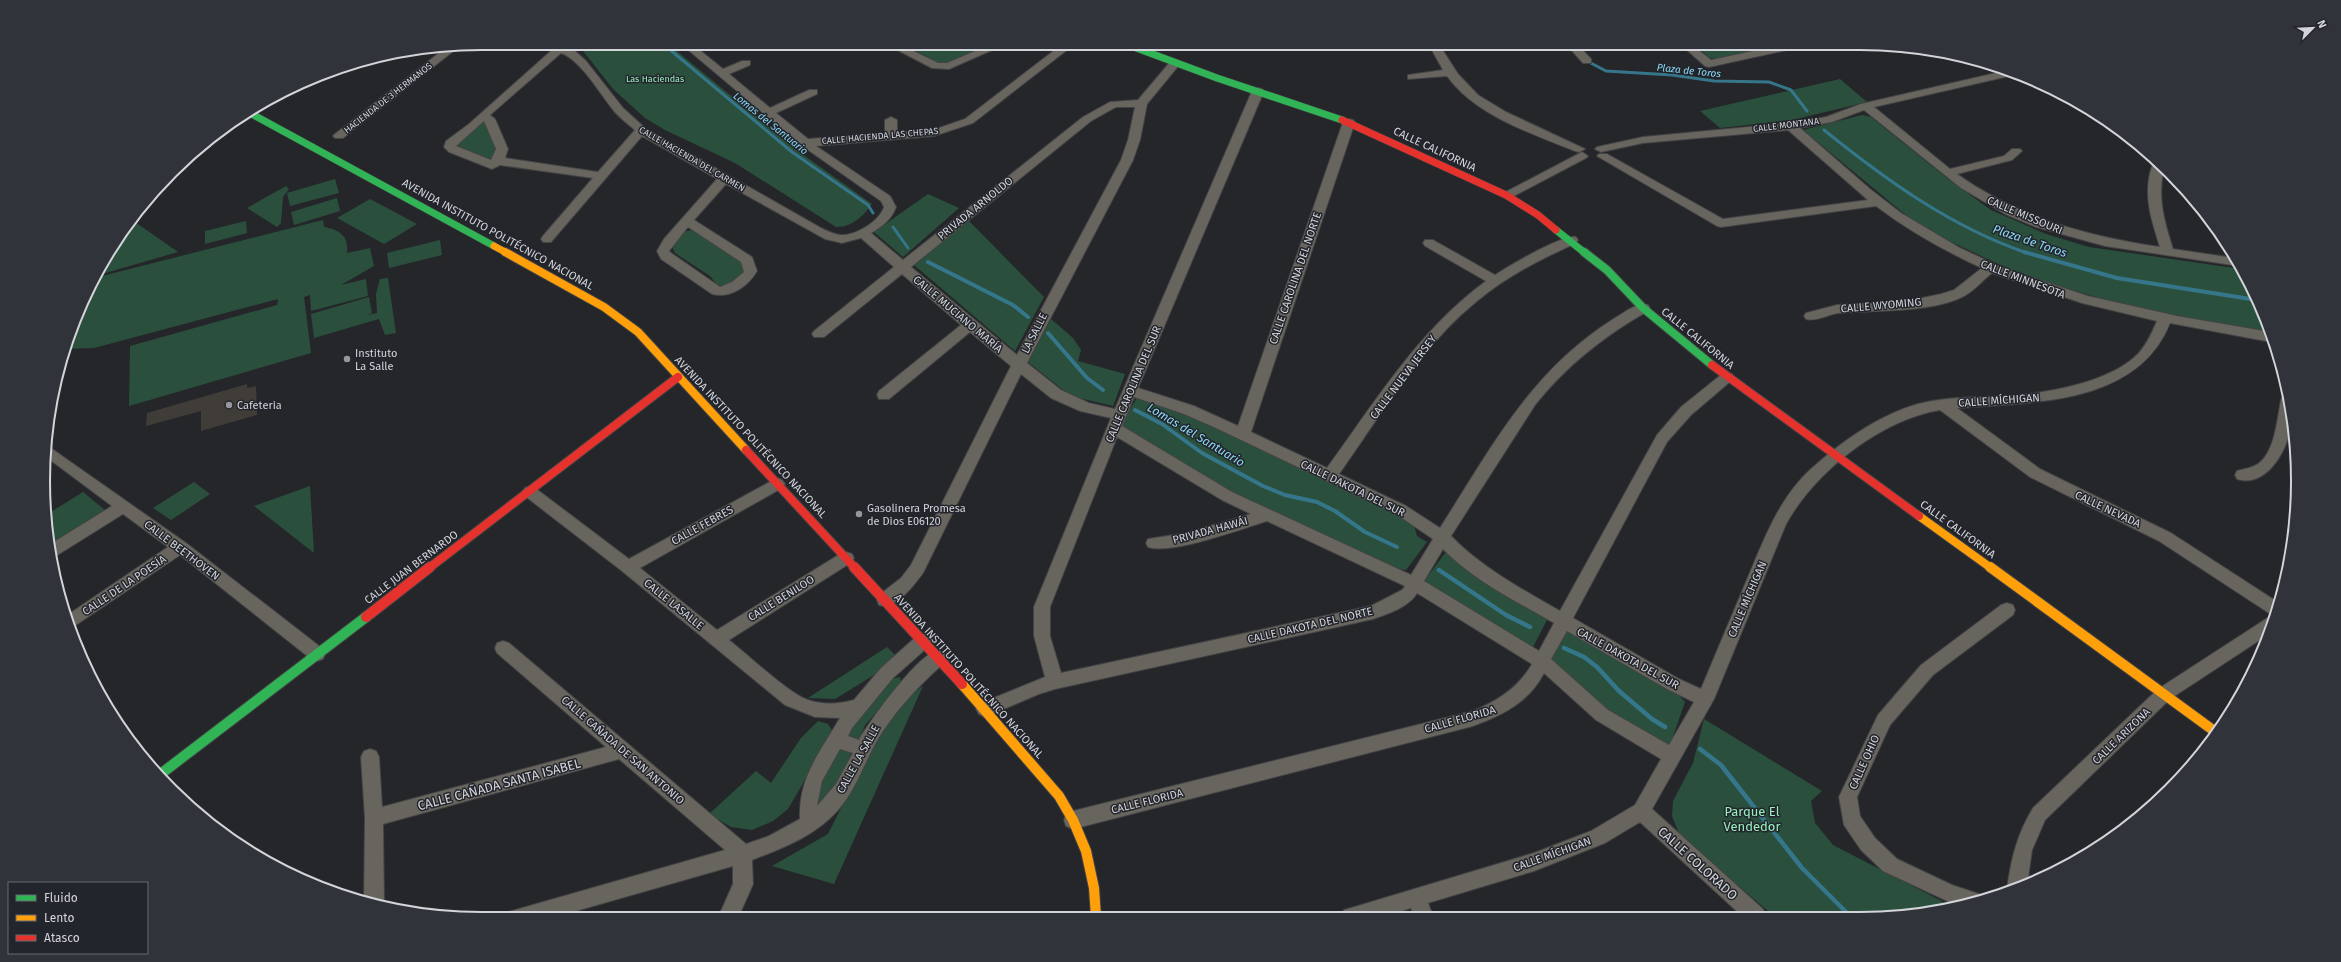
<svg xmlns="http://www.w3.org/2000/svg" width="2341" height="962" font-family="'Fira Sans',sans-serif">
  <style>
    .green { fill: #2a503d }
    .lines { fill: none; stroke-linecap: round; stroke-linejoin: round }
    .stream-far2 { stroke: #35768b; stroke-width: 3 }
    .stream-far1 { stroke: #35768b; stroke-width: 4 }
    .stream { stroke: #35768b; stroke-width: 4.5 }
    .building { fill: #403d38 }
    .street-casing { stroke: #424345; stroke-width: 2 }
    .fast-far2-casing { stroke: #424345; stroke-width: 8 }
    .fast-far1-casing { stroke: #424345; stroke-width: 10 }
    .fast-casing { stroke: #424345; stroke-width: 12 }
    .slow-far2-casing { stroke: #424345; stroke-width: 8 }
    .slow-far1-casing { stroke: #424345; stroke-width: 10 }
    .slow-casing { stroke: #424345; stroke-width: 12 }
    .jam-far2-casing { stroke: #424345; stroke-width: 8 }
    .jam-far1-casing { stroke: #424345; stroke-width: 10 }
    .jam-casing { stroke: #424345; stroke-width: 12 }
    .street { fill: #68645e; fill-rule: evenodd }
    .fast-far2 { stroke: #30b455; stroke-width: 7 }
    .fast-far1 { stroke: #30b455; stroke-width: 8 }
    .fast { stroke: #30b455; stroke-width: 10 }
    .slow-far2 { stroke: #ff9f0a; stroke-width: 7 }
    .slow-far1 { stroke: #ff9f0a; stroke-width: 8 }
    .slow { stroke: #ff9f0a; stroke-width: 10 }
    .jam-far2 { stroke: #e5322d; stroke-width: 7 }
    .jam-far1 { stroke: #e5322d; stroke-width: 8 }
    .jam { stroke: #e5322d; stroke-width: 10 }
    .poi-dot { fill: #95979c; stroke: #23252c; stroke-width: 1.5 }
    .labels { text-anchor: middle; stroke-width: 3; stroke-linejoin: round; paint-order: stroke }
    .far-park-label { font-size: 9px; fill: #98f0bf; stroke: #23252c }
    .far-street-label { font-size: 9px; fill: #d2d4d9; stroke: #23252c }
    .far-water-label { font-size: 10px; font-style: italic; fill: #8adaf6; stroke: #23252c }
    .street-label { font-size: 11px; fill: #d2d4d9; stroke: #23252c }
    .poi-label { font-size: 11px; fill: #d2d4d9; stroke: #23252c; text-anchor: start }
    .water-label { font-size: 12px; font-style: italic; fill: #8adaf6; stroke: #23252c }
    .near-street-label { font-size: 13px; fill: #d2d4d9; stroke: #23252c }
    .near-park-label { font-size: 13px; fill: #98f0bf; stroke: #23252c }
    .rim { fill: none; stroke: #d2d4d9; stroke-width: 2 }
  </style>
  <rect width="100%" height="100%" fill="#25262a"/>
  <g class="green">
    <path d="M572 43H667L798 151 872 204C863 216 853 227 836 227L735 163 665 130 645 118 613 89 580 47Z"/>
    <polygon points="902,43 996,43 947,64 938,63"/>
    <polygon points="1693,43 1737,43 1771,48 1723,59 1710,58"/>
    <polygon points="1840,79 1867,102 1792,120 1720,128 1700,111"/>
    <polygon points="1862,115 1871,117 1948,179 1991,210 2046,234 2089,247 2241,269 2253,287 2270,334 2116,303 2020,274 1945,239 1912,220 1803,130"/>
    <polygon points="482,119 500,151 494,162 458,146 457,141"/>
    <polygon points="335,179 339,193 290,206 287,193"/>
    <polygon points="286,186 289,189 283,197 281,223 277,227 247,208"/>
    <polygon points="928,194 959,208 903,257 874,232"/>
    <polygon points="337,198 340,211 294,225 291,212"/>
    <polygon points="370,199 417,224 384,244 337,218"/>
    <polygon points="132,220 178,252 95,276 102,262"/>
    <path d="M323 220 324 227C340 230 349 236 347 253L370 248 374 266 341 285 366 279 368 296 311 311 310 295 304 297 311 353 129 406 130 346 277 305 278 299 94 348 64 349 66 340 94 278Z"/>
    <polygon points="968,220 1044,297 1015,351 914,265"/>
    <polygon points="246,221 247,233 205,244 205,231"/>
    <polygon points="696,229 746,262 747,271 727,287 718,286 710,276 675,253 672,246 683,232"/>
    <polygon points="440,240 442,255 389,268 387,253"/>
    <polygon points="388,278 396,333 385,335 379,319 314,338 311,314 369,297 372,313 367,315 377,313 376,294 380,279"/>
    <polygon points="1051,319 1073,338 1081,350 1078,361 1125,374 1113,406 1071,396 1028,362"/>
    <polygon points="1137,398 1176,407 1395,511 1414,526 1417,536 1427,542 1406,570 1397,569 1200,479 1122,427 1125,417"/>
    <polygon points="194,482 210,494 171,520 153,508"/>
    <polygon points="310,486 314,553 254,506"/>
    <polygon points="83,492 106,511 49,546 46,515"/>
    <polygon points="1446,552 1503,592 1548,618 1533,647 1525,642 1517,642 1424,581"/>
    <path d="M1567 631 1672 687 1685 702 1669 748C1621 724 1587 699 1551 660Z"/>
    <polygon points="887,647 897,657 887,667 835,699 808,698"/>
    <polygon points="900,677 901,685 865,725 851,763 826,806 818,803 819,788 837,750 863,703 887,680"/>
    <polygon points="923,686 834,884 772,866 828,834 891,709"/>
    <polygon points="1704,719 1822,791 1811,801 1815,823 1833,845 1953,907 1917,915 1774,916 1680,836 1672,816 1673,801 1693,763"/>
    <polygon points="818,721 828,724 833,732 788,809 773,821 752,830 731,827 709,814 756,771 771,783 801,738"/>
  </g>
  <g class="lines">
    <g class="stream-far2">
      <polyline points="662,43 792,152 868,205 873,213"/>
      <polyline points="1587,61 1606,71 1672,75 1714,81 1769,82 1791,90 1807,111"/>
      <path d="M1824 130C1886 180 1951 227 2027 253"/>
      <polyline points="893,227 908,248"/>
    </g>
    <g class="stream-far1">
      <polyline points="2024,252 2117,278 2257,300"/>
      <polyline points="928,262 1013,305 1028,317"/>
      <polyline points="1048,333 1087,378 1103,390"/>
      <polyline points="1135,410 1162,424 1202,453 1263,486 1285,495 1317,502 1335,511 1365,532 1397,547"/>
    </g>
    <g class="stream">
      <polyline points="1439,570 1506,615 1530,627"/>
      <polyline points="1564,648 1584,657 1597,667 1619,691 1652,719 1665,727"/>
      <polyline points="1700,749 1721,765 1802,868 1849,915"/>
    </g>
  </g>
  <polygon class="building" points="247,384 247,388 256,386 257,415 201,431 201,411 146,426 147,413"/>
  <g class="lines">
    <g class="street-casing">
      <g id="street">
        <path d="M538 43H553L575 51 586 61 623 108 645 128 821 228C827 231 833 234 840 235 855 236 879 222 884 207L881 201 801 145 680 43H691L723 69 742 61H750V65L729 74 770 108 809 90H817V94L776 113 808 139 885 133V120L891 117 897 120V132L933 130 965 119 1064 43H1076L973 123 934 136 816 146 890 196 896 207C892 219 882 227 871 233L903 260 1083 117 1110 102 1138 100 1171 61H1179V65L1147 104 1140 140 1133 160 1027 363 1061 390 1089 403 1115 409 1252 91 1258 88 1262 89 1264 91 1138 388 1194 406 1238 426 1343 122 1349 119 1353 120 1355 122 1251 432 1327 468C1375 402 1419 330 1486 281L1425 246 1423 243 1425 240H1433L1495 275C1509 266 1563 234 1576 237L1578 240 1576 243C1541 259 1507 276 1477 301 1420 347 1381 415 1339 474L1406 506 1440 528C1492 447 1531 370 1615 318 1624 313 1637 302 1648 305L1650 308 1648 311C1604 336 1567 365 1535 405L1451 536C1482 568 1522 589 1560 611L1657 435 1681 407 1722 374H1732L1734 377 1732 380 1691 415 1667 442 1573 618 1679 679 1701 689C1716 653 1731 618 1746 582 1763 542 1778 499 1811 469 1841 442 1879 415 1918 404 1948 396 1978 398 2008 396 2047 393 2109 383 2138 354 2147 344 2152 333 2157 321L2082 303 1992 273C1983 280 1974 291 1964 296 1933 313 1874 310 1839 313 1828 314 1817 322 1806 319L1804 316 1806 313 1837 305 1908 301 1941 294 1954 290 1982 268C1945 251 1909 231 1876 206L1721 227 1717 226 1597 156 1599 154H1607L1723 219 1868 200 1788 130 1643 143 1601 152 1595 149 1597 147 1643 137 1791 123 1826 117 1861 104 2009 70 2018 74 1874 107 1950 169 2004 156 2012 149H2020L2022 151 2012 160 1957 174C2019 218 2087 236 2160 247 2152 222 2144 199 2150 173 2152 168 2152 163 2156 159L2164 168C2157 197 2164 221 2173 249L2234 258 2239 266 2105 246 2036 227 2005 214 1961 188 1864 110 1832 122 1800 128 1870 189 1901 213 1960 248 2003 268 2088 296 2177 316 2270 332 2273 341 2271 342 2170 323C2137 406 2031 402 1957 408L2040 469 2171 533 2279 603 2275 622 2269 634 2170 699 2045 820 2032 850 2027 885 2009 892 2007 889C2011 859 2017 834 2033 808L2158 689 2272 615 2159 541 2030 477 1940 410C1880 420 1815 472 1786 524L1714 699 1652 809 1763 909 1766 916H1742L1640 822 1605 843 1534 871 1428 903 1433 916 1414 917 1411 908 1383 917H1341L1344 910 1351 908 1534 853 1591 831 1635 805 1661 759 1596 720 1544 673C1529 702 1503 715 1473 726L1073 829 1066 826 1064 820 1066 814 1073 811 1473 711C1498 701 1519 687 1532 664L1417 593C1409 607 1388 614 1373 619L1055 689 1039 694 985 717 979 714 976 709 979 704 1045 677 1034 636V607L1111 418 1080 411 1051 398 1021 374 923 573C914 585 896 610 879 605L877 600 879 595 901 578 911 565 1011 366 970 332 889 399H879L877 395 879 391 961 325 902 274 824 337H814L812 334 814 331 894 267 861 238 842 243 825 239 726 184 694 220 752 257 757 271C748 286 731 299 712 294L661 259 657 251 664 239 717 179 642 136 551 242H543L541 239 543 236 593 178 500 165 492 169 449 152 444 147 446 141 469 124 552 50ZM561 53C581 60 600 94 614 111 620 118 628 124 635 130L598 172 505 158 508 149 495 119 490 115ZM1116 107H1135L1128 140 1121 160 1017 355 911 267 1091 121ZM484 121 496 149 491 160 456 146ZM688 227 741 262 744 272 732 282 720 287 671 253 669 251ZM1134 397 1184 414 1216 428 1396 514 1433 539 1411 575 1232 492 1122 426ZM1117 437 1222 500 1251 514 1186 533 1148 539 1146 543 1148 547C1172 555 1241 529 1267 521L1405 586 1402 590 1371 606 1061 673 1050 636V607ZM1443 549C1474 581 1516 601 1554 623L1539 651 1424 581ZM1567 631 1667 689 1694 702 1669 745 1608 710 1551 659Z"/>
        <polygon points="884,43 897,43 938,63 947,63 994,43 1008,43 949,69 932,68"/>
        <path d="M1428 43H1438L1458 74 1478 95 1506 112 1585 149 1579 152 1575 151C1531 133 1476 116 1447 76L1408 79V75L1443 70Z"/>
        <polygon points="1565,43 1576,43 1591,59 1591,63 1583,63"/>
        <polygon points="1679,43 1690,43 1711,60 1791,43 1806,44 1801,47 1709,67 1705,66"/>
        <polygon points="461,45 343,138 335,138 333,136 335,134 448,46"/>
        <polygon points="1582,152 1588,156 1586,158 1510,198 1506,199 1500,195"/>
        <path d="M2288 395C2289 403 2292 412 2292 420 2290 446 2268 489 2237 479L2235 475 2237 471C2243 469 2252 468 2258 464 2275 452 2277 420 2281 400L2283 396Z"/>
        <polygon points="45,444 186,543 323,649 325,654 323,659 317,661 311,659 180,555 70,629 66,616 168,547 123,514 51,559 49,545 112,506 45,456"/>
        <path d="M777 478 782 480 785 484 782 488 640 568 717 630 840 554 846 552 852 554 854 558 852 562 729 640C747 654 788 693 808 700 823 705 839 704 854 700L881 668 917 636 923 634 929 636 931 641 929 646 893 678 852 728 848 736 859 740C868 723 920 651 938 651 940 651 942 652 944 653L946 658 944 663C917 687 893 713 875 744 863 766 855 791 838 810 815 836 783 848 752 860L753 884 738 918H718L733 884V866L548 919H505L508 912 725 850 619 759 383 824 384 904 383 906 364 901 365 818 361 757 364 751 370 749 376 751 379 757 382 807 606 747 497 653 495 648 497 643 503 641 509 643 746 844 769 836 800 819C798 778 820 752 840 718L815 717 785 705 622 571 525 496 522 492 525 488 530 486 535 488 629 559ZM840 749 853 753 836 784 817 806 822 781Z"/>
        <polygon points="2007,603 2013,605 2015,610 2013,615 1933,675 1890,725 1857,797 1860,816 1875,838 1897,859 1952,885 1982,895 1984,900 1958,906 1883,871 1861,850 1844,825 1839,797 1878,715 1921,665 2001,605"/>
      </g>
    </g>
    <g class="fast-far2-casing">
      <g id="fast-far2">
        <polyline points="1123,43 1217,78 1342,120"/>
        <polyline points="248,112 494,246"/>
        <polyline points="1556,230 1585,253"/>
      </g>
    </g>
    <g class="fast-far1-casing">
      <polyline id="fast-far1" points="1584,252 1607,270 1643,308 1712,365"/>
    </g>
    <g class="fast-casing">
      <polyline id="fast" points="158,776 366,617"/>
    </g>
    <g class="slow-far2-casing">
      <polyline id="slow-far2" points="494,246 507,253"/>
    </g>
    <g class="slow-far1-casing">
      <g id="slow-far1">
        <polyline points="505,252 604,307 638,332 746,450"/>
        <polyline points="1919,516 1991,568"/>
      </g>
    </g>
    <g class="slow-casing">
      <g id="slow">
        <polyline points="1990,567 2217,733"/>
        <polyline points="962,684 1059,796 1073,820 1086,851 1094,888 1096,917"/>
      </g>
    </g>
    <g class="jam-far2-casing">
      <polyline id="jam-far2" points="1342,120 1506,195 1538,215 1556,230"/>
    </g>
    <g class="jam-far1-casing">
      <g id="jam-far1">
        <polyline points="1712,365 1919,516"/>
        <polyline points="746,450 855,568"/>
        <polyline points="429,568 678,377"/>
      </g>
    </g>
    <g class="jam-casing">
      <g id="jam">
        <polyline points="854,567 962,684"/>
        <polyline points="366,617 430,567"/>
      </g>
    </g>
    <use href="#street" class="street"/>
    <use href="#fast-far2" class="fast-far2"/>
    <use href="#fast-far1" class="fast-far1"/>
    <use href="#fast" class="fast"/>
    <use href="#slow-far2" class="slow-far2"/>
    <use href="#slow-far1" class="slow-far1"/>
    <use href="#slow" class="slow"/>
    <use href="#jam-far2" class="jam-far2"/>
    <use href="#jam-far1" class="jam-far1"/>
    <use href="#jam" class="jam"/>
  </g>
  <g class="poi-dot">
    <circle cx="347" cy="359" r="4"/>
    <circle cx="229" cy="405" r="4"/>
    <circle cx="859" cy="514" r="4"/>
  </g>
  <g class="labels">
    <g class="far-park-label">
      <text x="655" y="82">Las Haciendas</text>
    </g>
    <g class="far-street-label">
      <text transform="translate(388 98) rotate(-38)" y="3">HACIENDA DE 3 HERMANOS</text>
      <text transform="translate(1786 125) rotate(-7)" y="3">CALLE MONTANA</text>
      <text transform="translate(880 136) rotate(-5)" y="3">CALLE HACIENDA LAS CHEPAS</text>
      <text transform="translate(692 159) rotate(30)" y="3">CALLE HACIENDA DEL CARMEN</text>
    </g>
    <g class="far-water-label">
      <text transform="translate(1689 70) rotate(6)" y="4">Plaza de Toros</text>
      <text transform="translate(771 123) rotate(39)" y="4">Lomas del Santuario</text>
    </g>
    <g class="street-label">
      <text transform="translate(1435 149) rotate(25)" y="4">CALLE CALIFORNIA</text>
      <text transform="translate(975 208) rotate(-39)" y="4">PRIVADA ARNOLDO</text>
      <text transform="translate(2025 215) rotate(23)" y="4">CALLE MISSOURI</text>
      <text transform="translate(498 234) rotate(29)" y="4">AVENIDA INSTITUTO POLITÉCNICO NACIONAL</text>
      <text transform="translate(1295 278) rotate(-71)" y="4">CALLE CAROLINA DEL NORTE</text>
      <text transform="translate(2023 279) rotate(21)" y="4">CALLE MINNESOTA</text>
      <text transform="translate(1881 305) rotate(-5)" y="4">CALLE WYOMING</text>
      <text transform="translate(958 314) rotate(40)" y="4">CALLE MUCIANO MARÍA</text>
      <text transform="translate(1034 333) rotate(-63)" y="4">LA SALLE</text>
      <text transform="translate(1698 338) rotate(39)" y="4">CALLE CALIFORNIA</text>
      <text transform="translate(1403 377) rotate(-53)" y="4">CALLE NUEVA JERSEY</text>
      <text transform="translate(1133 384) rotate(-67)" y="4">CALLE CAROLINA DEL SUR</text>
      <text transform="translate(1999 400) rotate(-4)" y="4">CALLE MÍCHIGAN</text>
      <text transform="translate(751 437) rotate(47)" y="4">AVENIDA INSTITUTO POLITÉCNICO NACIONAL</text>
      <text transform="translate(1353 488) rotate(26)" y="4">CALLE DAKOTA DEL SUR</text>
      <text transform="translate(2108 509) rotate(25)" y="4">CALLE NEVADA</text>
      <text transform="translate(702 525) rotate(-29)" y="4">CALLE FEBRES</text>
      <text transform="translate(1958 529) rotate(36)" y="4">CALLE CALIFORNIA</text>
      <text transform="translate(1210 530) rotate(-15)" y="4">PRIVADA HAWÁI</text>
      <text transform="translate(182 550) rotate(37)" y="4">CALLE BEETHOVEN</text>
      <text transform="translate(411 567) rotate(-37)" y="4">CALLE JUAN BERNARDO</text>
      <text transform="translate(124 585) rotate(-34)" y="4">CALLE DE LA POESÍA</text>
      <text transform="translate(781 598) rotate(-32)" y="4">CALLE BENILOO</text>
      <text transform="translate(1747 599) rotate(-67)" y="4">CALLE MÍCHIGAN</text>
      <text transform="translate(674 604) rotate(39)" y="4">CALLE LASALLE</text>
      <text transform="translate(1310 625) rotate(-13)" y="4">CALLE DAKOTA DEL NORTE</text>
      <text transform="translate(1628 658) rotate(29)" y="4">CALLE DAKOTA DEL SUR</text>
      <text transform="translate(969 676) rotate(48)" y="4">AVENIDA INSTITUTO POLITÉCNICO NACIONAL</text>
      <text transform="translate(1460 719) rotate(-16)" y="4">CALLE FLORIDA</text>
      <text transform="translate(2121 736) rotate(-44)" y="4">CALLE ARIZONA</text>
      <text transform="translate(623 750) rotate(41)" y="4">CALLE CAÑADA DE SAN ANTONIO</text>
      <text transform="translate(858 759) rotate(-61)" y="4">CALLE LA SALLE</text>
      <text transform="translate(1864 762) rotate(-66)" y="4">CALLE OHIO</text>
      <text transform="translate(1147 801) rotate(-14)" y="4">CALLE FLORIDA</text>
      <text transform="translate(1552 854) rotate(-20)" y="4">CALLE MÍCHIGAN</text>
    </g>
    <g class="poi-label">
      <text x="355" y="357">Instituto<tspan x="355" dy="13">La Salle</tspan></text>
      <text x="237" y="409">Cafeteria</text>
      <text x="867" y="512">Gasolinera Promesa<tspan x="867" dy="13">de Dios E06120</tspan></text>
    </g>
    <g class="water-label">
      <text transform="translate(2030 241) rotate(19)" y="4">Plaza de Toros</text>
      <text transform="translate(1196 435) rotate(31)" y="4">Lomas del Santuario</text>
    </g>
    <g class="near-street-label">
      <text transform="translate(499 784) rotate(-15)" y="5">CALLE CAÑADA SANTA ISABEL</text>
      <text transform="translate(1698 863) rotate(42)" y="5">CALLE COLORADO</text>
    </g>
    <g class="near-park-label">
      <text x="1752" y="816">Parque El<tspan x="1752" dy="15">Vendedor</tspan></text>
    </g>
  </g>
  <path d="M0 0H2341V962H0ZM481 50H1860A431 431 0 0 1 2291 481V481A431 431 0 0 1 1860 912H481A431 431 0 0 1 50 481V481A431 431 0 0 1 481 50Z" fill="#31333a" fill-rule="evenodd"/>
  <path class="rim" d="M481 50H1860A431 431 0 0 1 2291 481V481A431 431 0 0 1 1860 912H481A431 431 0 0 1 50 481V481A431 431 0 0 1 481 50Z"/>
  <rect x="8" y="882" width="140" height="72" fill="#23252c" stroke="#696b71"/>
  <rect x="16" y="895" width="20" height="6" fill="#30b455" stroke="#696b71"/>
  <text x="44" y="902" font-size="12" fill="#d2d4d9">Fluido</text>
  <rect x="16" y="915" width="20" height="6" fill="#ff9f0a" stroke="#696b71"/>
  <text x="44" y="922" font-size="12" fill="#d2d4d9">Lento</text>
  <rect x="16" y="935" width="20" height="6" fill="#e5322d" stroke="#696b71"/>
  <text x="44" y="942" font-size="12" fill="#d2d4d9">Atasco</text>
  <g transform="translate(2313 28) rotate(66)" stroke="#23252c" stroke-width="3" paint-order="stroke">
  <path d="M0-3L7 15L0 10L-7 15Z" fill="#d2d4d9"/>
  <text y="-6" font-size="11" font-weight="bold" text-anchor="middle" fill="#d2d4d9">N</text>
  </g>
</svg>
